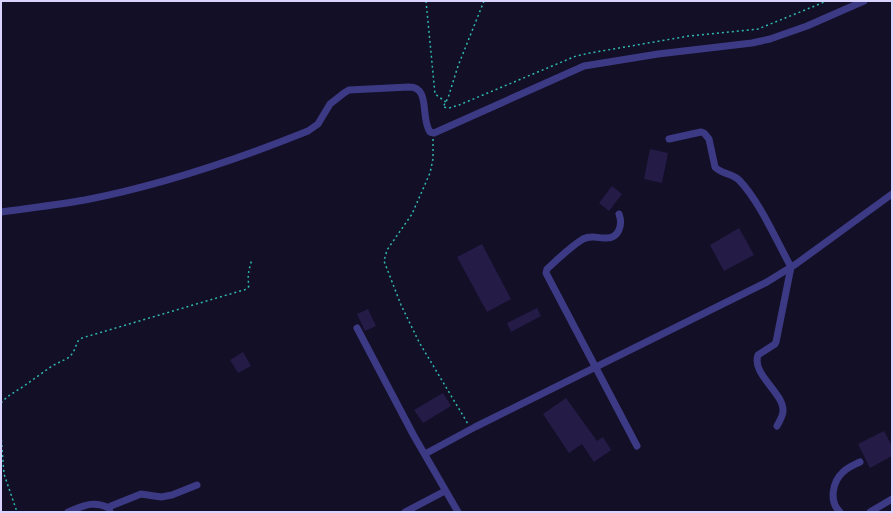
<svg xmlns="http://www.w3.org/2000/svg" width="893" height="513" font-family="'Nunito Sans',sans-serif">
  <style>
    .building { fill: #241b47 }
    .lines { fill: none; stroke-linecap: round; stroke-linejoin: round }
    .path { stroke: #2fb8b0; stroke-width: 1.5; stroke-dasharray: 2 3; stroke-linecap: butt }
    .minor { stroke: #3d3a85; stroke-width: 7 }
  </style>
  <rect width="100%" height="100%" fill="#130f26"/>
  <g class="building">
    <polygon points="650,149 668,153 662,183 644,179"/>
    <polygon points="612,186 622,194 609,211 599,203"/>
    <polygon points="739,228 754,255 724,271 710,245"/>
    <polygon points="482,244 511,299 487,312 457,257"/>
    <polygon points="537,308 541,316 511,332 507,323"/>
    <polygon points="368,309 376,326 365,331 357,314"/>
    <polygon points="243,352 251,366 238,373 230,360"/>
    <polygon points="443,393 451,406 423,423 414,410"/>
    <polygon points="566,398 597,441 603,437 611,450 594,462 582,444 569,453 543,414"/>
    <polygon points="884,431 892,446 892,456 870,468 858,444"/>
  </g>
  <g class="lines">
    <g class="path">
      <polyline points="426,1 435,94 446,102"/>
      <polyline points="484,1 458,66 448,98 443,107 449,108 459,105 576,56 590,53 689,36 758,29 827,1"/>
      <polyline points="433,139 433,159 430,173 412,214 387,250 384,261 401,305 419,342 468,424"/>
      <path d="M1 403 7 397 24 386 52 366 68 358 73 353 78 341 82 338 247 289 249 286C247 276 249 269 252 259"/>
      <polyline points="1,435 4,474 17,512"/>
    </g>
    <g class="minor">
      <path d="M669 139 701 132 704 133 709 139 715 167C721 174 732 173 739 180 760 202 776 240 791 267L776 342 775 344 758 355C751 374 784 393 783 411 783 416 779 422 777 426"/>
      <path d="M1 212C29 208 57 205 85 200 162 185 236 160 308 131L318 124 330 104 344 93 349 90 409 87C431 87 420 118 430 132L434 133 584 66 658 54 752 43 770 39 807 26 864 1"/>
      <path d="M619 214C623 225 619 239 605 238 596 238 591 235 583 239 570 247 558 259 547 269L546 273 637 446"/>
      <polyline points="357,328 414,436 458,512"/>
      <polyline points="425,454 475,427 767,282 796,264 892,194"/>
      <path d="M68 512C83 506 93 500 109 508"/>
      <polyline points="110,512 109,508 111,506 141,494 161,497 172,495 197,485"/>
      <polyline points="405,512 445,491"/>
      <path d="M840 512C829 502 832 482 843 472 848 467 854 465 860 462"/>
      <polyline points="870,512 892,499"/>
    </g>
  </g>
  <rect width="893" height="513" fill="none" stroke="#d9d4ff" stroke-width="4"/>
</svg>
